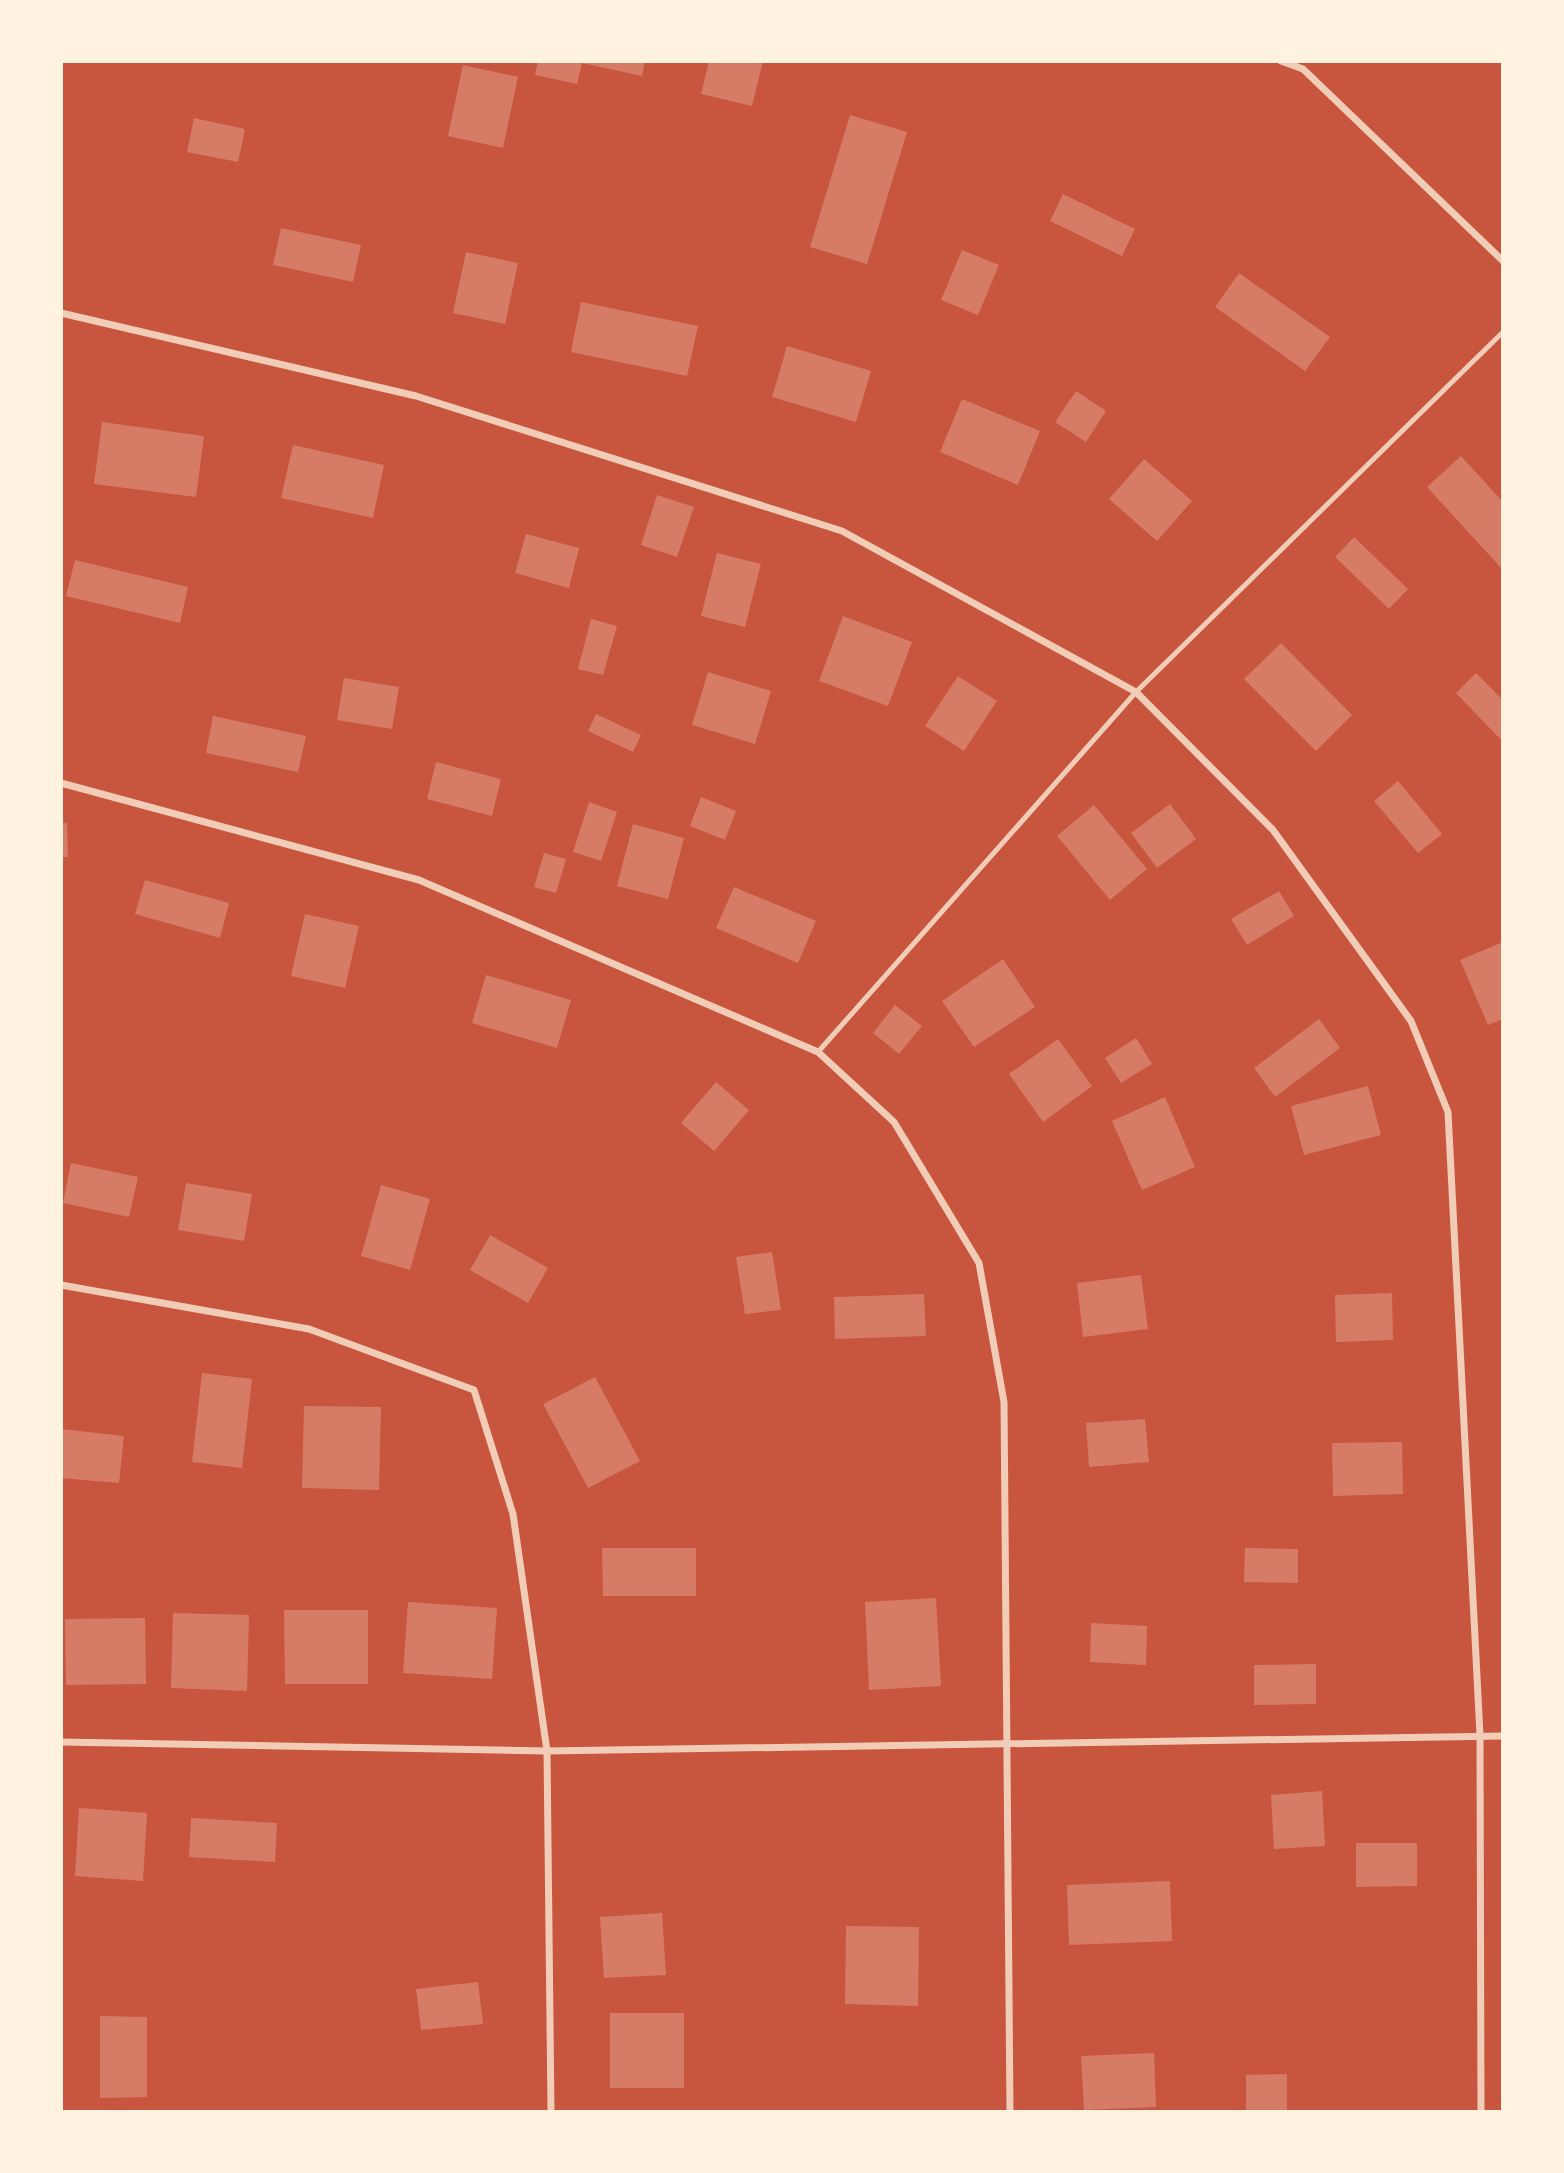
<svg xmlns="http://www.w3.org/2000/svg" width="1564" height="2173" font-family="Montserrat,sans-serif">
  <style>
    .building { fill: #d67c66 }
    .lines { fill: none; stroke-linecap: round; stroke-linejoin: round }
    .service { stroke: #f1ccb7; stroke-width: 5 }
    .minor { stroke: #f1ccb7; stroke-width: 7 }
  </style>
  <rect width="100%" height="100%" fill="#c8553d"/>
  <g class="building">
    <polygon points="538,61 645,61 642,76 582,63 577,84 535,75"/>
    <polygon points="709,61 763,61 752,106 701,94"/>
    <polygon points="463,65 518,77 503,148 448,136"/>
    <polygon points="850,115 907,132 867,264 810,247"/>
    <polygon points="194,118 245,129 238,162 187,152"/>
    <polygon points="1063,194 1135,229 1122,256 1050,221"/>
    <polygon points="281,228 361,245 353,282 273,265"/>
    <polygon points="962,250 999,265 978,315 941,300"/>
    <polygon points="466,252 518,263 505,324 453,313"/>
    <polygon points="1239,273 1330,337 1305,371 1215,307"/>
    <polygon points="581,302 698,326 687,376 571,352"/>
    <polygon points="787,346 871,371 856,422 772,397"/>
    <polygon points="1076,391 1106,411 1086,442 1055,422"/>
    <polygon points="962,399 1040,431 1018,485 940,452"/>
    <polygon points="102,422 204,436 196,497 94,484"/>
    <polygon points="293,445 384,465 373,518 281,498"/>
    <polygon points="1461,456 1503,502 1503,570 1427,487"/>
    <polygon points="1144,459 1192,501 1157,541 1109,499"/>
    <polygon points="657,495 694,507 677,557 641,545"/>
    <polygon points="526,534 579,548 569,588 515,573"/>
    <polygon points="1354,537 1408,589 1389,609 1335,557"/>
    <polygon points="717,553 761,564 745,627 701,616"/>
    <polygon points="75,560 188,587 180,623 66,596"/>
    <polygon points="843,616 912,642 888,706 819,681"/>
    <polygon points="591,619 617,626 603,675 578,669"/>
    <polygon points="1281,643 1352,715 1316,751 1244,679"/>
    <polygon points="708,672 771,691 755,744 692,725"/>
    <polygon points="1476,673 1503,700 1503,742 1456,693"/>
    <polygon points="958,676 997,701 964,751 925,726"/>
    <polygon points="344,678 399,687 392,729 337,720"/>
    <polygon points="596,714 641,735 633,752 588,731"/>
    <polygon points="213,716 306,736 298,772 206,753"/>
    <polygon points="436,762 501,779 492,816 427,799"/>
    <polygon points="1398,781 1442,834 1418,853 1374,801"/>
    <polygon points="701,797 736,811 725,840 690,826"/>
    <polygon points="589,802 617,812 601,861 573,852"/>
    <polygon points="1170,804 1196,839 1157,868 1131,833"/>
    <polygon points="1094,805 1147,869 1110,900 1057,836"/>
    <polygon points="61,823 67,823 68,857 61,857"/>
    <polygon points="633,824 684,838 668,899 617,886"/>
    <polygon points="544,853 566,859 556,893 534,887"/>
    <polygon points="145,880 229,903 220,938 135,914"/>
    <polygon points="734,887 816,921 798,963 716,928"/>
    <polygon points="1279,891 1294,916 1247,945 1231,919"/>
    <polygon points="305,914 359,926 345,988 291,976"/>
    <polygon points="1503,942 1503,1019 1488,1025 1460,960"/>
    <polygon points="1003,959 1035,1007 974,1047 942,1001"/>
    <polygon points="486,975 571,1000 557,1048 472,1023"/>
    <polygon points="895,1005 922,1026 899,1054 873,1033"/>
    <polygon points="1319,1019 1340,1048 1275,1097 1254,1068"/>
    <polygon points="1136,1038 1152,1064 1121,1083 1105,1058"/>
    <polygon points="1058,1039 1092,1086 1043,1122 1009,1074"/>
    <polygon points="716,1082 749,1110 714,1151 681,1123"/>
    <polygon points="1368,1086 1381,1135 1304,1155 1291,1106"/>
    <polygon points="1165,1097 1195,1167 1142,1190 1112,1121"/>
    <polygon points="71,1163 138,1177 129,1217 63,1203"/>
    <polygon points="186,1183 252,1194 244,1241 178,1230"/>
    <polygon points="381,1185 430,1199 410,1270 361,1256"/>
    <polygon points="490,1235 548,1268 528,1303 470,1270"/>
    <polygon points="772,1252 781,1310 745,1314 736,1257"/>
    <polygon points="1141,1275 1148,1329 1083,1337 1077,1283"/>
    <polygon points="1392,1293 1393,1340 1336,1342 1335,1295"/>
    <polygon points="924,1294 926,1336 835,1339 834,1297"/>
    <polygon points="202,1373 252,1379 242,1468 192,1462"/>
    <polygon points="595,1377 640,1461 588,1488 543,1404"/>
    <polygon points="304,1406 381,1407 379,1490 302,1488"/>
    <polygon points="1145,1419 1149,1462 1089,1467 1086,1423"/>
    <polygon points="61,1429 124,1436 119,1483 61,1478"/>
    <polygon points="1402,1442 1403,1494 1333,1496 1332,1443"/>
    <polygon points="602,1548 696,1548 696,1596 603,1596"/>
    <polygon points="1245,1548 1298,1549 1298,1583 1244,1582"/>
    <polygon points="936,1598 941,1686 869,1690 865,1602"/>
    <polygon points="408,1602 497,1608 492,1679 403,1673"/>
    <polygon points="284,1610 368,1610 368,1684 285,1684"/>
    <polygon points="173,1613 249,1615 247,1691 171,1688"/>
    <polygon points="145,1618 146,1684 66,1685 65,1619"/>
    <polygon points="1091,1623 1147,1626 1146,1665 1090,1662"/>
    <polygon points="1316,1664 1316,1704 1254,1705 1254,1665"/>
    <polygon points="1322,1791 1325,1846 1274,1849 1271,1795"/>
    <polygon points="79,1808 147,1813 143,1881 75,1876"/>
    <polygon points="191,1818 277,1823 275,1862 189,1857"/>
    <polygon points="1356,1843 1417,1843 1417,1886 1356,1887"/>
    <polygon points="1170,1881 1172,1941 1069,1945 1067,1885"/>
    <polygon points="662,1913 666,1975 604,1978 600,1917"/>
    <polygon points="846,1926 919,1927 918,2006 845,2004"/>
    <polygon points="478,1982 483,2024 421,2030 416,1989"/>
    <rect x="610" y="2013" width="74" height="75"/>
    <polygon points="100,2016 147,2017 147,2097 100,2098"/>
    <polygon points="1154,2053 1156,2107 1084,2110 1081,2056"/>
    <polygon points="1287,2074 1287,2112 1246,2112 1246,2075"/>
  </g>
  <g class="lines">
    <polyline class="service" points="818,1052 1136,692 1503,332"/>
    <g class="minor">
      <polyline points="1281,61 1303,69 1503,261"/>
      <polyline points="61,313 416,396 842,531 1136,692 1273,830 1411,1021 1448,1112 1480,1735 1481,2112"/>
      <polyline points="61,783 419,880 818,1052 894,1122 979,1263 1004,1402 1010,2112"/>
      <polyline points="61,1285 309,1329 474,1390 513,1514 547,1751 551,2112"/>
      <polyline points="61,1742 547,1751 1503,1736"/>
    </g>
  </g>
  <rect width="1564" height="2173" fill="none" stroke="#fff3e0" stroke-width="126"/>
</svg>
